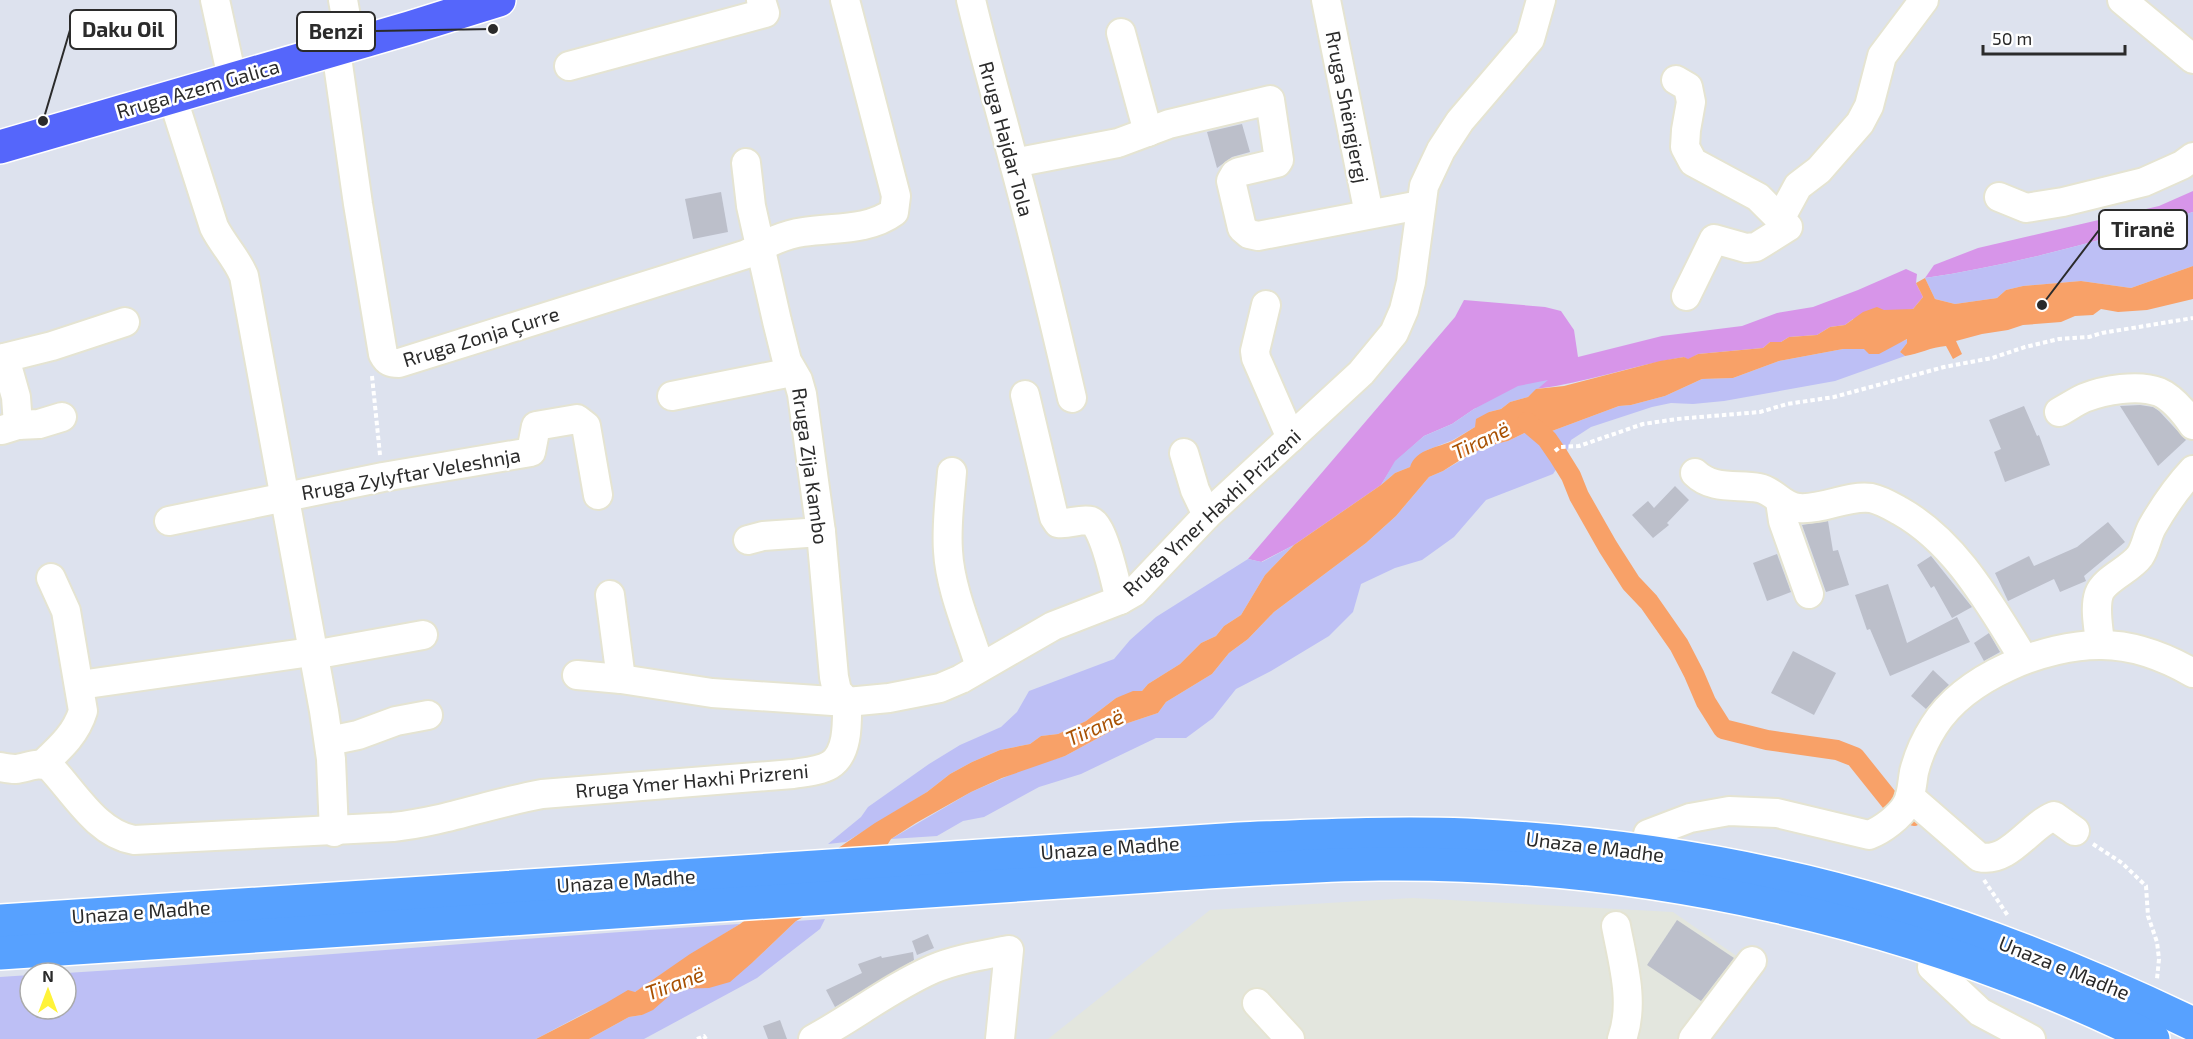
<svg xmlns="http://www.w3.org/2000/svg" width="2193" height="1039" font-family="'Exo 2',sans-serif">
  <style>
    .industrial { fill: #e3e6de }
    .green { fill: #d795e9 }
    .sand { fill: #bdbff5 }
    .water { fill: #f8a168 }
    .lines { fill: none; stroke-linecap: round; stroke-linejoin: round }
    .canal { stroke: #f8a168; stroke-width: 20 }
    .building { fill: #bcbfca }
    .minor-casing { stroke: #e5e4d2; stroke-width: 32 }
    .major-casing { stroke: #fff; stroke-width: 36 }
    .highway-casing { stroke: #fff; stroke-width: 36 }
    .path { stroke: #fff; stroke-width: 4; stroke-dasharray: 4.5 3; stroke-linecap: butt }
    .minor { stroke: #fff; stroke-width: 28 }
    .major { stroke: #5566fb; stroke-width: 33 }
    .highway { stroke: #57a1ff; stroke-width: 33 }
    .labels { text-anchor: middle; stroke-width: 5; stroke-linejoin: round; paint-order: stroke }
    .street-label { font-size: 20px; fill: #2b2b2b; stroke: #fff }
    .water-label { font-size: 21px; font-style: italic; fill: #a85103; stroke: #fff }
    .leader { fill: none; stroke: #2b2b2b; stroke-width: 2 }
    .callout-dot { fill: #2b2b2b; stroke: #fff; stroke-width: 2 }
    .callout { fill: #fff; stroke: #2b2b2b; stroke-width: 2 }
    .callout-label { font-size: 21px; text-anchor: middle; font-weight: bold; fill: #2b2b2b }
  </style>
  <rect width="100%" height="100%" fill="#dde2ee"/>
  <polygon class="industrial" points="1412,898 1673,912 1741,959 1685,1039 1048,1039 1210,910"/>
  <g class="green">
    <path d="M2193 191V212C2106 239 2016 265 1925 278L1934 265 1978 248 2159 206Z"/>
    <path d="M1906 269 1917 274 1916 283 1923 297 1913 309 1853 319 1845 325 1830 327 1817 335 1789 337 1781 342H1770L1763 348 1698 354 1688 360 1684 357C1634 365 1586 383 1536 389L1546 381 1474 409 1452 424 1424 436 1396 461 1381 485 1294 545 1261 562 1248 559 1455 317 1464 300 1545 307 1561 311 1574 330 1578 357 1662 336 1742 326 1777 313 1813 307 1858 290Z"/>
  </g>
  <g class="sand">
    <path d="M2193 212V266L2131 288 2081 281 2023 286 2006 290 1997 298 1955 304 1935 299 1925 278C2016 265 2106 239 2193 212Z"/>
    <polygon points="1908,339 1907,343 1900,352 1905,356 1835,381 1724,401 1693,404 1671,403 1652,407 1591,427 1571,440 1565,456 1553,474 1486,500 1454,537 1422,560 1395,568 1361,584 1353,612 1329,636 1271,671 1236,689 1213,718 1186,738 1156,738 1081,774 1039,787 984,817 963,821 937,836 891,839 971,792 1026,768 1065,756 1122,725 1158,713 1166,702 1212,674 1229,653 1248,639 1274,612 1366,543 1396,516 1429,477 1443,471 1487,445 1508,441 1533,429 1552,431 1619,406 1631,405 1665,396 1702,379 1733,378 1779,361 1843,349 1894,345"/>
    <polygon points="1548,380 1528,397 1510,402 1501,409 1489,412 1475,427 1453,440 1425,451 1410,467 1395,473 1381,485 1395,461 1424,436 1452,424 1474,409 1518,386"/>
    <polygon points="1294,545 1265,575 1241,615 1224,626 1216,636 1201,643 1180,664 1148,684 1142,691 1116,698 1086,721 1058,734 1041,736 1030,744 1000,750 972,762 950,774 927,792 846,842 828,844 861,817 868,807 929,764 960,745 1001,727 1017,712 1029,691 1114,659 1130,640 1156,617 1248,559 1262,562"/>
    <polygon points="825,919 820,929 757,978 644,1039 589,1039 629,1017 642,1015 672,989 753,962 796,921"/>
    <path d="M740 924 690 955 635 992 587 1012 536 1039H0V977L30 975V1009H66V973C291 959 515 938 740 924Z"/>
  </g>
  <path class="water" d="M2193 266V299L2147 310 2118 312 2101 309 2093 315 2075 316 2061 322 2023 325 2008 330 1982 334 1956 341 1962 354 1953 359 1946 346C1931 347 1919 354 1905 356L1900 352 1907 343V339L1879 354H1869L1864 349H1843L1779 361 1733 378 1702 379 1665 396 1631 405 1619 406 1552 431 1533 429 1508 441 1487 446 1465 457 1443 471 1429 477 1396 516 1366 543 1274 612 1248 639 1229 653 1212 674 1166 702 1158 713 1122 725 1065 756 1002 778 971 792 916 823 891 839 865 881 858 887 796 921 753 962 730 982 709 988 672 989 669 996 653 1010 642 1015 629 1017 589 1039H536L606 1003 628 990 635 992 690 954 740 924 835 854 834 851 875 823 927 792 950 774 972 762 1000 750 1030 744 1041 736 1058 734 1086 721 1116 698 1133 691H1142L1148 684 1180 664 1201 643 1216 636 1224 626 1241 615 1265 575 1294 545 1381 485 1395 473 1410 467C1416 448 1439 448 1454 440 1461 436 1468 431 1475 427L1476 419 1489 412 1501 409 1510 402 1528 397 1536 389 1564 386 1660 361 1684 357 1688 359 1698 354 1763 348 1770 342H1781L1789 337 1817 335 1830 327 1845 325 1863 312 1877 307 1884 310 1913 309 1923 297 1916 283 1925 278 1935 299 1955 304 1997 298 2006 290 2023 286 2081 281 2131 288Z"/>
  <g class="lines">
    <polyline class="canal" points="1527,422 1547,439 1558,455 1571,476 1579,496 1608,547 1631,583 1649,602 1679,645 1694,674 1706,702 1723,729 1767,740 1837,750 1855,757 1891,802 1914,816"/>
  </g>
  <g class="building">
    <polygon points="1242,124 1250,152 1232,157 1217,168 1207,132"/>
    <polygon points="721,192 728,232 693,239 685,199"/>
    <polygon points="2140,405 2153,407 2159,411 2186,440 2158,466 2120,406"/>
    <polygon points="2024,406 2037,436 2039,435 2050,465 2005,482 1994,452 2001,449 1989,420"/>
    <polygon points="1675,486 1689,500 1667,523 1669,525 1653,538 1632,515 1648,501 1654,508"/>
    <polygon points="1828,521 1833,551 1838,550 1849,585 1826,592 1802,525"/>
    <polygon points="2108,522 2125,542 2084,576 2086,581 2060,592 2054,579 2008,601 1995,573 2029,556 2034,566 2077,547"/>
    <polygon points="1777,554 1791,592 1767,601 1753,563"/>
    <polygon points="1931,556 1972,607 1952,618 1934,586 1931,588 1917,565"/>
    <polygon points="1888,584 1907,643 1957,617 1970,642 1890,676 1870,629 1867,630 1855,595"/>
    <polygon points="1989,633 2000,652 1984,661 1974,643"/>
    <polygon points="1793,651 1836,673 1814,715 1771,693"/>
    <polygon points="1933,670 1949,685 1926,709 1911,696"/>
    <polygon points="1677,920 1734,958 1701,1001 1647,965"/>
    <polygon points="928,934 934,948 917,955 912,941"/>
    <polygon points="913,952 914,960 835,1007 826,990 862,973 858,964 881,956 882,958"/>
    <polygon points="780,1020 787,1039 768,1039 763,1026"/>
  </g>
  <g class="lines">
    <g class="minor-casing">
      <g id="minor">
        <polyline points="215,0 232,78"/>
        <polyline points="343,0 351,45"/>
        <path d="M971 0C984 55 1000 109 1014 163 1035 241 1054 320 1072 398"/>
        <polyline points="1326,0 1369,214"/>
        <polyline points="2122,0 2193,59"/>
        <polyline points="1121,33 1148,132"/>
        <path d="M336 50 358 204 383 354C387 362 391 363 399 363L747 254C766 244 782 235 803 232 834 227 868 231 894 212L896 196 845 0"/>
        <polyline points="569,66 765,13 761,0"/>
        <polyline points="1676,80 1688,87 1691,102 1686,130 1685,147 1693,162 1758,197 1788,227 1756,247 1746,248 1714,239 1686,296"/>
        <path d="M172 96 214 227C223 245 236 257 244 276L324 711 331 759 334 832"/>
        <polyline points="746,163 751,206 777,321 787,361 798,380 802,394 821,532 834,677 837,691 847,702"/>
        <polyline points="1014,163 1118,143 1169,124 1270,100 1279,160 1277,163 1239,172 1235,174 1231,181 1242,228 1249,234 1258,236 1420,205"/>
        <polyline points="1999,197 2026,208 2063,202 2144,182 2182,165 2193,157"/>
        <polyline points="1780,219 1798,186 1819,170 1860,123 1869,106 1882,56 1924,0"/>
        <polyline points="1266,305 1255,351 1256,358 1291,438"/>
        <polyline points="5,358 16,397 18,425"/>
        <polyline points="0,359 52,346 125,322"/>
        <path d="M1025 395 1054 517 1058 523C1068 525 1081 518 1091 521 1104 526 1116 585 1120 600"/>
        <polyline points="672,396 792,372"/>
        <path d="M2059 412C2067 408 2075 402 2084 398 2104 390 2138 384 2159 392 2173 398 2184 412 2193 425"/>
        <polyline points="2,430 18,425 39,424 62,417"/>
        <polyline points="1184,453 1195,490 1207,515"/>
        <path d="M952 472C950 498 946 525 948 551 950 589 969 631 980 667"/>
        <path d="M1695 473C1712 490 1737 484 1759 488 1775 491 1782 507 1799 508 1823 510 1847 495 1871 498 1881 500 1891 506 1900 511 1957 543 1990 605 2024 659"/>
        <polyline points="1780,501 1783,521 1809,594"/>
        <polyline points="169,521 383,477 531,452 536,426 577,419 586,426 598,495"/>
        <polyline points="748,540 763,536 821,532"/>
        <polyline points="610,595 621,679"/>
        <path d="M2100 645C2099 628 2094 609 2099 594 2104 579 2130 570 2140 556 2146 547 2147 536 2152 527 2164 506 2177 487 2193 470"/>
        <polyline points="577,675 621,679 712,693 847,702 889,698 940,688 961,679 1053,626 1120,600 1134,592 1207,515 1361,373 1394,333 1404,310 1411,282 1424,186 1441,150 1460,121 1530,39 1541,0"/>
        <polyline points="80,685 304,653 324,653 423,635"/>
        <polyline points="329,741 358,735 396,721 428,715"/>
        <path d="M43 764C60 748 76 734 83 711L66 611 51 578"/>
        <path d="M0 767C5 768 10 769 15 769 28 768 36 761 50 767 74 792 97 834 134 840L393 827C443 822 492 803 542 794L793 774C805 772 820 771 830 765 849 753 847 721 847 702"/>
        <path d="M1910 797 1979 857C2009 864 2029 826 2054 816L2075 831"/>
        <path d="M1648 834 1690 818 1729 811 1777 813 1869 835C1882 830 1900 817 1907 804 1912 794 1912 783 1914 772 1918 756 1925 740 1934 726 1965 677 2045 644 2102 645 2135 645 2165 657 2193 673"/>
        <path d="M1616 926C1623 963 1635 1003 1622 1039"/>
        <polyline points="1932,967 1980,1012 2031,1039"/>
        <polyline points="1257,1003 1290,1039"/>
        <path d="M813 1039C854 1017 890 988 933 969 956 959 984 955 1009 950L1000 1039"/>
        <polyline points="1693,1039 1752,961"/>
      </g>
    </g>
    <g class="major-casing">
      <polyline id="major" points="0,147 409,28 499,0"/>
    </g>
    <g class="highway-casing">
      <g id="highway">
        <path d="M0 921 1239 839C1315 836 1391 832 1467 835 1611 842 1757 864 1895 906 1997 937 2097 978 2193 1024"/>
        <path d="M0 953C270 936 540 919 810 899 923 891 1036 884 1149 876 1226 871 1302 865 1379 864 1645 861 1915 921 2153 1039"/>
      </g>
    </g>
    <g class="path">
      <polyline points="372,376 380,455"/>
      <polyline points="1555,451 1560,447 1579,446 1643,424 1677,419 1760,412 1787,404 1834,397 1944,367 1992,358 2025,347 2059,339 2089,337 2102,333 2193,318"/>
      <polyline points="2093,844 2122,863 2146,886 2148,916 2157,942 2159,959 2157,979"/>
      <polyline points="1984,880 2008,916"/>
      <polyline points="697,1039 704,1036 706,1039"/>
    </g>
    <use href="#minor" class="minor"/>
    <use href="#major" class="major"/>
    <use href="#highway" class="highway"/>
  </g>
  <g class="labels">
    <g class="street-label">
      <text transform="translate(198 89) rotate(-16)" y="7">Rruga Azem Galica</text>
      <text transform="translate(1347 107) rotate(79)" y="7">Rruga Shëngjergj</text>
      <text transform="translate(1006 139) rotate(75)" y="7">Rruga Hajdar Tola</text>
      <text transform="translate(481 337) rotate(-17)" y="7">Rruga Zonja Çurre</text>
      <text transform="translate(810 466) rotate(82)" y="7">Rruga Zija Kambo</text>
      <text transform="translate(411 474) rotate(-10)" y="7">Rruga Zylyftar Veleshnja</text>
      <text transform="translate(1212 513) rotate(-43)" y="7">Rruga Ymer Haxhi Prizreni</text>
      <text transform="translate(692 781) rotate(-5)" y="7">Rruga Ymer Haxhi Prizreni</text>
      <text transform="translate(1595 847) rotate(7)" y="7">Unaza e Madhe</text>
      <text transform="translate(1110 848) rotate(-4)" y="7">Unaza e Madhe</text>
      <text transform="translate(626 881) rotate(-4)" y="7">Unaza e Madhe</text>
      <text transform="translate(141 912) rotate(-4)" y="7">Unaza e Madhe</text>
      <text transform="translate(2064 968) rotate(22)" y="7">Unaza e Madhe</text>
    </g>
    <g class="water-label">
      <text transform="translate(1481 441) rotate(-25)" y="7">Tiranë</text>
      <text transform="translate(1095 728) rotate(-24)" y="7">Tiranë</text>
      <text transform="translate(675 984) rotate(-20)" y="7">Tiranë</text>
    </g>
  </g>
  <path class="leader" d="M43 121L70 30M493 29L375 31M2042 305L2099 230"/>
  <g class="callout-dot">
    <circle cx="43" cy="121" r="6"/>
    <circle cx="493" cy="29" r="6"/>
    <circle cx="2042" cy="305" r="6"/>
  </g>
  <g class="callout">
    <rect x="70" y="10" width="106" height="39" rx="6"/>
    <rect x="297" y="12" width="78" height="39" rx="6"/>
    <rect x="2099" y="210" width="88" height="39" rx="6"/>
  </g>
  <g class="callout-label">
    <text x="123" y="37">Daku Oil</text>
    <text x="336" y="39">Benzi</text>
    <text x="2143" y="237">Tiranë</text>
  </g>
  <g transform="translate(48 991)"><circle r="28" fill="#ffffff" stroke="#aaaaaa" stroke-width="1.5"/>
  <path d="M0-4.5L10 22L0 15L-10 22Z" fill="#fff339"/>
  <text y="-9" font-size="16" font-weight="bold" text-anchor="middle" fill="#2b2b2b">N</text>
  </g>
  <path d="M1983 45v9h142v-9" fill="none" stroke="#2b2b2b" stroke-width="3"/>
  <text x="1992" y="45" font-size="18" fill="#2b2b2b" stroke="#ffffff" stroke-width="4.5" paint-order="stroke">50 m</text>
</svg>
